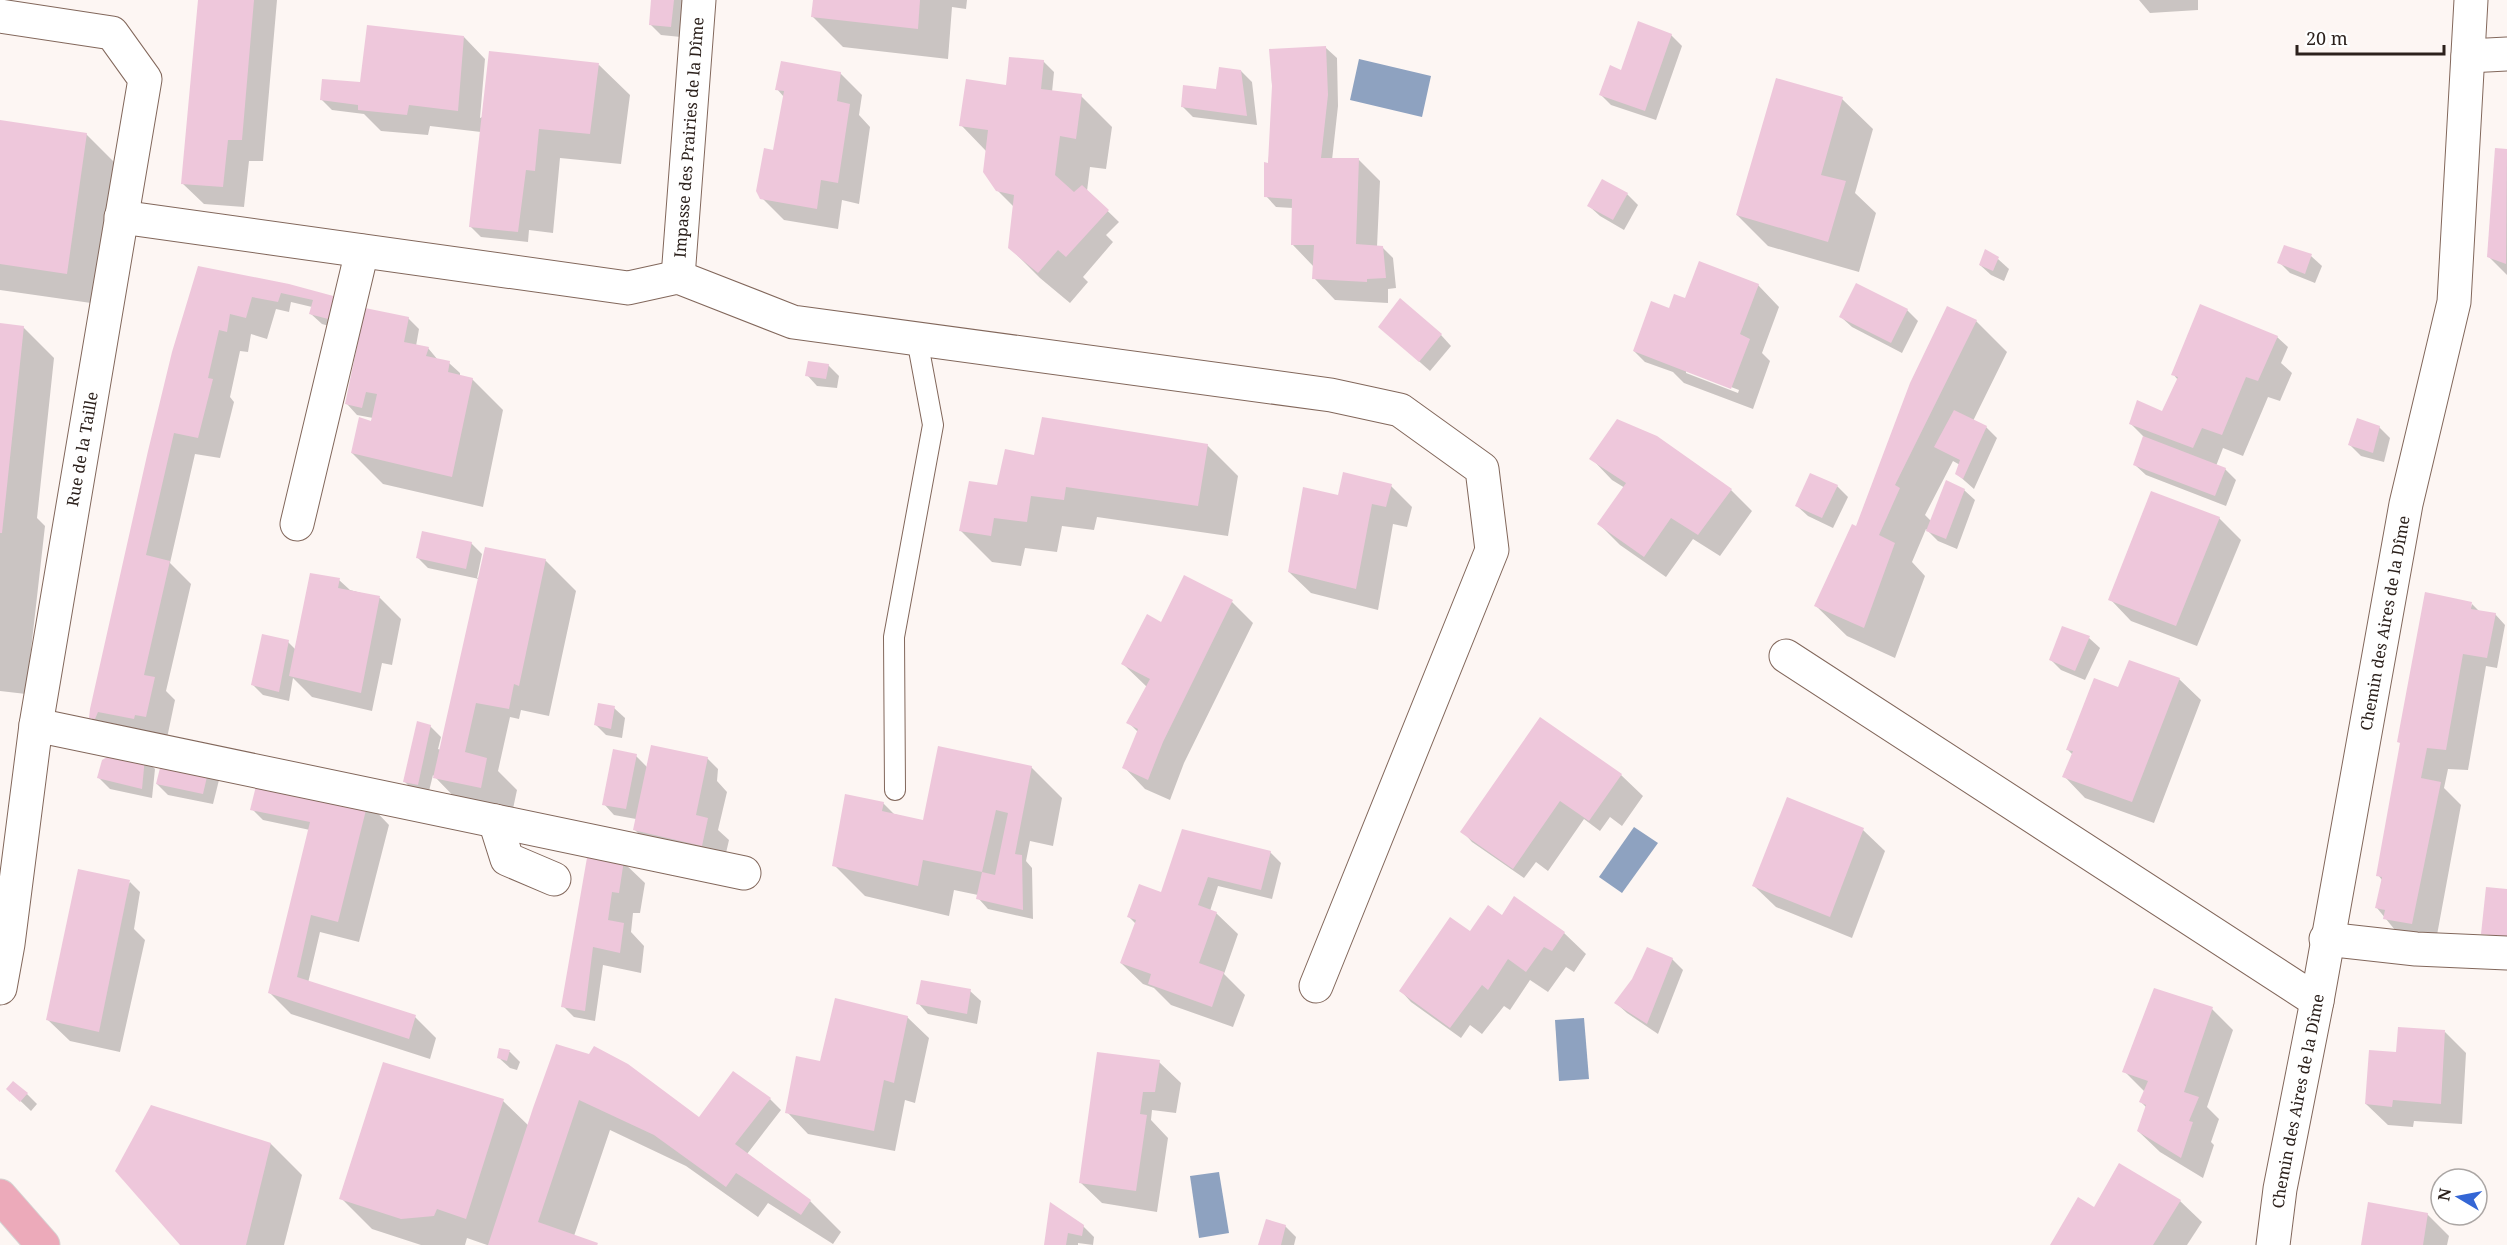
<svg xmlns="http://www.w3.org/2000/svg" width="2507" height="1245" font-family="'Noto Serif',serif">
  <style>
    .water { fill: #8ea2c0 }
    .shadow { fill: #0003; fill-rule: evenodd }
    .building { fill: #eec7db }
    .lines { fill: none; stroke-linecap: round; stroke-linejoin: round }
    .service-casing { stroke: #82675b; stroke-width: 22 }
    .minor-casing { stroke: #82675b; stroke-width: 35 }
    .primary-casing { stroke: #d5d3d2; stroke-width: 35 }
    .service { stroke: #fff; stroke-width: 20 }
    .minor { stroke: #fff; stroke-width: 33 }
    .primary { stroke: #ecaaba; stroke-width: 33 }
    .labels { text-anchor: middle; stroke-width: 5; stroke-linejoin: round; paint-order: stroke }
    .street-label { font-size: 16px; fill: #2c211c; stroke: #fff }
  </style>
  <rect width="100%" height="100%" fill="#fdf6f3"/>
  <g class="water">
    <polygon points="1359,59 1431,76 1422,117 1350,100"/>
    <polygon points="1634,827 1658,843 1622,893 1599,877"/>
    <polygon points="1584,1018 1589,1079 1559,1081 1555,1020"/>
    <polygon points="1219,1172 1229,1233 1199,1238 1190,1176"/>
  </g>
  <g class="shadow">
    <polygon points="200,0 277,0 263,161 249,161 244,207 204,204 182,183"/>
    <polygon points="653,0 685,0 681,37 661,35 650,24"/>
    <polygon points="814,0 967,0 966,9 952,7 948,59 843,47 812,16"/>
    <polygon points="2139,0 2198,0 2198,10 2150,13"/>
    <polygon points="1671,35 1682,46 1656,120 1611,105 1600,94 1622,72"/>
    <polygon points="464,37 485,59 480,118 599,65 630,95 621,164 560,158 553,233 529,230 528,242 481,237 470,226 481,132 430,126 428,135 381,131 364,114 332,110 321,99"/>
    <polygon points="1326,48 1337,58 1338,106 1332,160 1359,160 1380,181 1377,247 1382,247 1393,258 1396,288 1388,289 1388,303 1335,300 1314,278 1314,267 1292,244 1293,208 1276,207 1266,196 1273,101 1270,50"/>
    <polygon points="1043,61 1054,72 1052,92 1081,96 1112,127 1106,169 1090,167 1087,191 1119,222 1106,235 1113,242 1083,277 1088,282 1070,303 1040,278 1009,247 1014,207 997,190 987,152 961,125 1007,86"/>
    <polygon points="1241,71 1252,82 1257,125 1193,117 1182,106 1218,91"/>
    <polygon points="840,73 862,95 859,115 870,127 859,204 842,200 838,229 784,220 762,198 774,152 784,97 777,89"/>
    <polygon points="1842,99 1873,129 1855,193 1876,213 1859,272 1768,246 1737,215"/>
    <polygon points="0,121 86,134 117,165 98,304 0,290"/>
    <polygon points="2496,150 2507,151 2507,275 2488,256"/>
    <polygon points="1627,194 1638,205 1624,230 1600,216 1589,206"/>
    <polygon points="2311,256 2322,266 2315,283 2290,273 2279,262"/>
    <polygon points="1998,259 2009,269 2004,281 1991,275 1980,265"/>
    <polygon points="199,268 337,299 343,330 322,324 311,314 312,307 291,302 289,312 276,309 267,339 251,334 248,352 240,351 230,397 234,402 220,458 195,454 170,563 191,584 166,691 175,700 167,738 101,728 91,717"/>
    <path d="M1758 285 1779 307 1762 353 1770 361 1753 409 1684 383 1673 372 1645 362 1634 351 1669 310 1684 299ZM1686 370 1739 390 1738 393 1686 373Z"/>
    <polygon points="1857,285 1907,310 1918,321 1902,353 1852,327 1841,317"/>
    <polygon points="1948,308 1976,321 2007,352 1973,421 1986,427 1997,438 1974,489 1957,474 1960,465 1953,461 1925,515 1931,521 1964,490 1975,500 1957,549 1938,541 1926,529 1912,562 1925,576 1895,658 1847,636 1816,606 1857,528"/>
    <polygon points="408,318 419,329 416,346 428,348 438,360 449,363 460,373 460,376 472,379 503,410 483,507 383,484 352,453 373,418 357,415 347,404"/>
    <polygon points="0,325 23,327 54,358 37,518 45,526 26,694 0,691"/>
    <polygon points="1380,327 1441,335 1451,346 1430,371"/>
    <polygon points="2277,337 2288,347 2281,363 2292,373 2280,401 2268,397 2243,456 2223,448 2216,466 2225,469 2236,480 2226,506 2146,475 2135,465 2145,438 2131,424 2163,413 2178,380 2173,374"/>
    <polygon points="828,365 839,376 837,388 817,386 807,375"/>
    <polygon points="2379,427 2390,438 2384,462 2361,456 2350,445"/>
    <polygon points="1207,445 1238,476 1228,536 1097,517 1094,530 1062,526 1057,552 1025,548 1021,566 992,562 961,531 998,487 1036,456"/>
    <polygon points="1591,458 1731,490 1752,511 1720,556 1693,539 1666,577 1620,545 1599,524 1625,488 1612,480"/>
    <polygon points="1391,486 1412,507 1407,527 1393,524 1378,610 1311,593 1289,572 1339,497"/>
    <polygon points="1837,486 1848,497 1833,528 1808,516 1797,506"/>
    <polygon points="2219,518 2241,540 2197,646 2131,621 2110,599"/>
    <polygon points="471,543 482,554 477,578 545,560 576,591 549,716 521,710 519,719 510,717 498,771 517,790 511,818 466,809 433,775 428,795 415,792 404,781 430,726 441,737 438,749 441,750 479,579 428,568 417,557"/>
    <polygon points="339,580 350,590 380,598 401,619 392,665 382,663 372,711 312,697 293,678 289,701 263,695 252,684 288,642 296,650"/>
    <polygon points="1232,602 1253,623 1184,763 1170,800 1145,789 1124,767 1138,732 1128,722 1147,687 1123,664 1161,625"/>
    <polygon points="2472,604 2480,612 2495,614 2505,625 2497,668 2486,666 2468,770 2448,769 2444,788 2461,805 2437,935 2395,930 2377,908 2382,880 2378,875"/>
    <polygon points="2089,638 2100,648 2085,680 2061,670 2051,660"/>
    <polygon points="2179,679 2201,700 2154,823 2085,798 2064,776 2073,755 2067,749 2118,689"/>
    <polygon points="614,708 625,718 622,738 606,735 595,724"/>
    <polygon points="636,756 648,768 707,758 718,769 717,781 727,792 718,830 729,840 723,866 656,851 634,829 636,819 614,815 604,804"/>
    <polygon points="145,759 155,769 152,798 110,789 99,778"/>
    <polygon points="1031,767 1062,798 1053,846 1030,841 1026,861 1032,868 1033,919 988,909 978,898 978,895 954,890 949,916 865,896 834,865 883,803 894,814 925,822"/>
    <polygon points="209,769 219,780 213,804 168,795 157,784"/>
    <polygon points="1621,775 1643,796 1622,826 1610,817 1600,831 1584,819 1548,871 1536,862 1524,878 1472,842 1462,831"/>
    <polygon points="1788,799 1863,830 1885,851 1852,938 1776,907 1754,886"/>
    <polygon points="368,803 389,825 359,942 320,932 308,983 415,1017 436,1038 430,1059 291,1014 270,993 310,830 263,820 252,809"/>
    <polygon points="1183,831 1270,852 1281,863 1272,899 1218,886 1210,911 1216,913 1238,934 1224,974 1245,995 1233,1027 1171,1005 1154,988 1143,984 1121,963 1136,924 1129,917 1167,896"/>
    <polygon points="623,862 645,883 640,913 633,913 631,932 644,946 641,973 603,965 595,1021 574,1017 563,1006"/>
    <polygon points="130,882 140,892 134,929 145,940 120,1052 70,1041 48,1020"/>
    <polygon points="1502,917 1564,933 1586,954 1574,972 1566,967 1548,992 1530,980 1510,1010 1504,1006 1482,1034 1470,1025 1461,1038 1411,1002 1401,991"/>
    <polygon points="1672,959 1683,970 1658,1034 1627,1013 1616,1003"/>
    <polygon points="970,991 981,1001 977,1024 928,1014 918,1003"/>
    <polygon points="2212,1009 2233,1030 2207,1107 2219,1119 2211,1142 2214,1145 2203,1178 2160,1152 2138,1131 2147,1108 2141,1102 2145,1092 2124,1071"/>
    <polygon points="907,1017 929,1038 915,1103 905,1100 895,1151 808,1134 787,1112 821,1063"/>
    <polygon points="2445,1032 2466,1053 2462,1124 2414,1121 2413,1127 2388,1125 2366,1104"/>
    <polygon points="557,1046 699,1119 770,1099 781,1110 747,1154 810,1201 841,1232 833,1244 768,1203 758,1217 686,1166 610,1130 574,1236 598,1245 487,1245 467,1238 465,1245 421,1245 372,1229 341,1198 503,1101 530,1127"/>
    <polygon points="500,1050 510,1052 520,1062 517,1070 510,1068 499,1058"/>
    <polygon points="1159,1062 1181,1083 1176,1113 1152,1110 1151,1120 1168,1138 1157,1212 1102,1203 1080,1182"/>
    <polygon points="8,1089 27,1094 37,1104 31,1111"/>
    <polygon points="151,1107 271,1144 302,1175 284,1245 182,1245"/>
    <polygon points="2180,1201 2202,1222 2187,1245 2052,1245 2094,1209"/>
    <polygon points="1051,1204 1083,1226 1094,1237 1093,1245 1078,1243 1078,1245 1045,1245"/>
    <polygon points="2427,1214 2449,1236 2447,1245 2363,1245"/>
    <polygon points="1285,1226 1296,1237 1294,1245 1260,1245"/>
  </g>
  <g class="building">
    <polygon points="198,0 254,0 242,140 228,140 223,187 181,184"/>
    <polygon points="651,0 674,0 671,27 649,25"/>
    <polygon points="813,0 920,0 918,29 811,17"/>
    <polygon points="1638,21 1672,34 1645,111 1599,95 1610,65 1621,70"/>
    <polygon points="367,25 464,36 458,111 409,105 407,115 358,110 358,105 320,100 322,79 360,82"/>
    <polygon points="1326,46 1328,95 1321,158 1359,158 1356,244 1383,246 1386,278 1367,279 1367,282 1312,279 1314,245 1291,245 1292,199 1264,197 1264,162 1268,163 1272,86 1269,49"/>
    <polygon points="489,51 599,63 590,134 539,129 535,171 526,170 518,232 469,227"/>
    <polygon points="1009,57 1044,60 1041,89 1082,94 1076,139 1060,136 1055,175 1074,192 1082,185 1109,210 1066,257 1058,250 1038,273 1008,248 1014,195 996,191 983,172 988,130 959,126 966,79 1006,85"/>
    <polygon points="781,61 841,72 837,101 850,104 838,183 821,180 817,209 760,199 756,191 764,148 773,150 784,91 775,90"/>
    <polygon points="1219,67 1241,70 1247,116 1181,107 1183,85 1216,89"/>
    <polygon points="1776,78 1843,97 1821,175 1846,181 1828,242 1736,215"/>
    <polygon points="0,120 87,133 67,274 0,264"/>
    <polygon points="2495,148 2507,149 2506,264 2487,257"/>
    <polygon points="1602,179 1628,193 1613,220 1587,206"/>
    <polygon points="2284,245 2312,254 2305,274 2277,263"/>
    <polygon points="1985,249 1999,257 1993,271 1979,265"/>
    <polygon points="1699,261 1759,284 1740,334 1750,339 1731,389 1633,351 1651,301 1669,308 1674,294 1685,298"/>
    <polygon points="198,266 289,284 337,297 332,320 309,314 313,300 281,293 278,302 252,297 246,318 230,314 227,332 219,330 208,378 213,379 198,438 174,433 146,555 170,561 144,675 155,677 146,717 135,715 134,719 98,712 95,719 89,718 90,709 148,451 172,352"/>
    <polygon points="1856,283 1908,309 1891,343 1839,317"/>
    <polygon points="1400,298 1442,334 1419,362 1378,327"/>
    <polygon points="2200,304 2278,336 2258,381 2246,377 2222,435 2202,428 2193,448 2129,424 2137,400 2162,411 2178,377 2171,375"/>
    <polygon points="1947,306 1977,320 1895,485 1900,488 1879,535 1895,543 1864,628 1814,606 1852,524 1856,526 1910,383"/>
    <polygon points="365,308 409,317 404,342 429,347 426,356 450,361 448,372 473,378 452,477 351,453 359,417 371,421 377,394 366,392 362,408 345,404"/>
    <polygon points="0,323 24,326 2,533 0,533"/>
    <polygon points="808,361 829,364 826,379 805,376"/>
    <polygon points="1954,410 1987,426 1963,479 1955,474 1960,460 1934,447"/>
    <polygon points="1042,417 1208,444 1198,506 1066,487 1064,500 1031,496 1027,522 994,518 991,536 959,531 969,481 997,485 1005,449 1034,455"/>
    <polygon points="2357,418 2380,426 2373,453 2348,445"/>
    <polygon points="1617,419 1657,436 1732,489 1698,535 1671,518 1644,557 1597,524 1626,483 1589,459"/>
    <polygon points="2143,436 2226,468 2215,496 2133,465"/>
    <polygon points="1343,472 1392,484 1386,507 1372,504 1356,589 1288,572 1303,487 1338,495"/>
    <polygon points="1810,473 1838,485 1822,518 1795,506"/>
    <polygon points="1946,480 1965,489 1946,539 1926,531"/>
    <polygon points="2151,491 2220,517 2176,626 2108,600"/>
    <polygon points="422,531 472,542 466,569 416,558"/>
    <polygon points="485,547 546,559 519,686 514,684 509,709 476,703 465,752 487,758 481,788 433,778"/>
    <polygon points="310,573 340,578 338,588 380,596 361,693 289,676"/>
    <polygon points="1184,575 1233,600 1163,742 1148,780 1122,768 1138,729 1126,723 1150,679 1121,664 1147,614 1161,622"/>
    <polygon points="2425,592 2472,602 2471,609 2496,613 2487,658 2463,654 2446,750 2427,748 2421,778 2441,782 2412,924 2383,919 2385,910 2375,908 2382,877 2376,876 2400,743 2397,742"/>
    <polygon points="2062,626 2090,636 2075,671 2049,660"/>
    <polygon points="262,634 289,640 279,692 251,685"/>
    <polygon points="2129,660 2180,678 2132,802 2062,777 2073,751 2066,750 2094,678 2118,687"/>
    <polygon points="598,703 615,706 611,729 594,725"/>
    <polygon points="1540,717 1622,774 1589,821 1560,801 1513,869 1460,832"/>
    <polygon points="417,721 431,725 418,785 403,782"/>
    <polygon points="651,745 708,757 696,815 708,818 702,846 633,830"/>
    <polygon points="938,746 1032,766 1015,854 1022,855 1023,910 976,899 982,872 995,875 1008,813 996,810 982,872 923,860 918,886 832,866 845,794 884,802 882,811 923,820"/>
    <polygon points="613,749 637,754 626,809 602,805"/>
    <polygon points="109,756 145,757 142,789 97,778 102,760"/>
    <polygon points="162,760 209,768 203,794 156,784"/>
    <polygon points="258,778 368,802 338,922 311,915 297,977 416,1015 409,1039 268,993 310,822 250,810"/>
    <polygon points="1787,797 1864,828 1830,917 1752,886"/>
    <polygon points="1182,829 1271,851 1261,890 1208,877 1198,905 1217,912 1199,963 1224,972 1212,1007 1148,984 1151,974 1120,963 1136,920 1127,917 1139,884 1161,892"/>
    <polygon points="588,852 624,860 619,893 612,892 608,920 624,923 620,953 593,947 585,1011 561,1007"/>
    <polygon points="78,869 130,880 99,1032 46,1020"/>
    <polygon points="2486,887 2507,889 2507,937 2481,934"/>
    <polygon points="1514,896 1565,932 1552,951 1544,947 1526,972 1508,959 1488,990 1482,985 1450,1028 1399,991 1450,917 1470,931 1488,905 1502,915"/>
    <polygon points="1647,947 1673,958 1647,1024 1614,1003 1632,979"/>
    <polygon points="921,980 971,989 967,1014 916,1004"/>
    <polygon points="2154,988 2213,1007 2184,1092 2199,1097 2189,1121 2193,1122 2181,1158 2137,1131 2146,1105 2139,1102 2148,1081 2122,1072"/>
    <polygon points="835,998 908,1016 894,1083 884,1080 874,1131 785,1113 796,1056 820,1061"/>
    <polygon points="2398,1027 2445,1030 2441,1104 2393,1100 2392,1107 2365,1104 2369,1050 2396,1052"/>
    <polygon points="556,1044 589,1054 594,1046 628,1064 699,1117 733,1071 771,1098 735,1144 811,1200 801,1215 736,1173 726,1187 654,1135 579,1100 538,1222 598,1243 597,1245 488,1245 533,1108"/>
    <polygon points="499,1048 510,1050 507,1061 497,1058"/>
    <polygon points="1097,1052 1160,1060 1155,1092 1143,1092 1140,1114 1147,1115 1136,1191 1079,1183"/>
    <polygon points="383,1062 504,1099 466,1219 437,1209 434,1216 401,1219 339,1199"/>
    <polygon points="13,1081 28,1093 20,1102 6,1089"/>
    <polygon points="151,1105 271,1143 246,1245 180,1245 115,1171"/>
    <polygon points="2119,1163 2181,1200 2153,1245 2050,1245 2078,1197 2094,1207"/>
    <polygon points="1050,1202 1084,1225 1082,1236 1068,1233 1066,1245 1044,1245"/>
    <polygon points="2368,1202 2428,1213 2423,1245 2361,1245"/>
    <polygon points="1266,1219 1286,1225 1281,1245 1258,1245"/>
  </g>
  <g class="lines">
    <g class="service-casing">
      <polyline id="service" points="895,790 894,637 933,425 917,339"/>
    </g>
    <g class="minor-casing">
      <g id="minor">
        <polyline points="0,16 112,33 145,79 36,725 8,944 0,988"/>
        <polyline points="2468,56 2507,54"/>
        <polyline points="121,217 628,288 678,277 793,322 1331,395 1400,410 1482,469 1492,550 1316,986"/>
        <path id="s1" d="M678 277 699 0"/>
        <polyline points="297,524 362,251"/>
        <polyline points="1786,656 2317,1001"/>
        <polyline points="36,725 744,873"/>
        <polyline points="495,821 507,859 554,879"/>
        <polyline points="2326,939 2416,949 2507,953"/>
        <path id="s2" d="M2273 1245 2280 1189 2317 1001 2406 504 2454 302 2471 0"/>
      </g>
    </g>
    <g class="primary-casing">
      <polyline id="primary" points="0,1196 43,1245"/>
    </g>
    <use href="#service" class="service"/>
    <use href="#minor" class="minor"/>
    <use href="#primary" class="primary"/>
  </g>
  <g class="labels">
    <g class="street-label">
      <text dy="6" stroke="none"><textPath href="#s1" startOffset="140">Impasse des Prairies de la Dîme</textPath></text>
      <text transform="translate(82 449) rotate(-80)" y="6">Rue de la Taille</text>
      <text dy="6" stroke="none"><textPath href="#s2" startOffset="632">Chemin des Aires de la Dîme</textPath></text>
      <text dy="6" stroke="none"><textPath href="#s2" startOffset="146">Chemin des Aires de la Dîme</textPath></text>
    </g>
  </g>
  <g transform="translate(2459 1197) rotate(280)"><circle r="28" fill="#ffffff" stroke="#aba6a4" stroke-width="1.5"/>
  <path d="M0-4.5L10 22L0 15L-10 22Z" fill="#3466d5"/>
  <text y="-9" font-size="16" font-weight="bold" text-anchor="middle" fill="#2c211c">N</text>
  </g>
  <path d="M2297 45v9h147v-9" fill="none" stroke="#2c211c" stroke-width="3"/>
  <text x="2306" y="45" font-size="18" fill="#2c211c" stroke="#ffffff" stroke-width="4.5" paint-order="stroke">20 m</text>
</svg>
